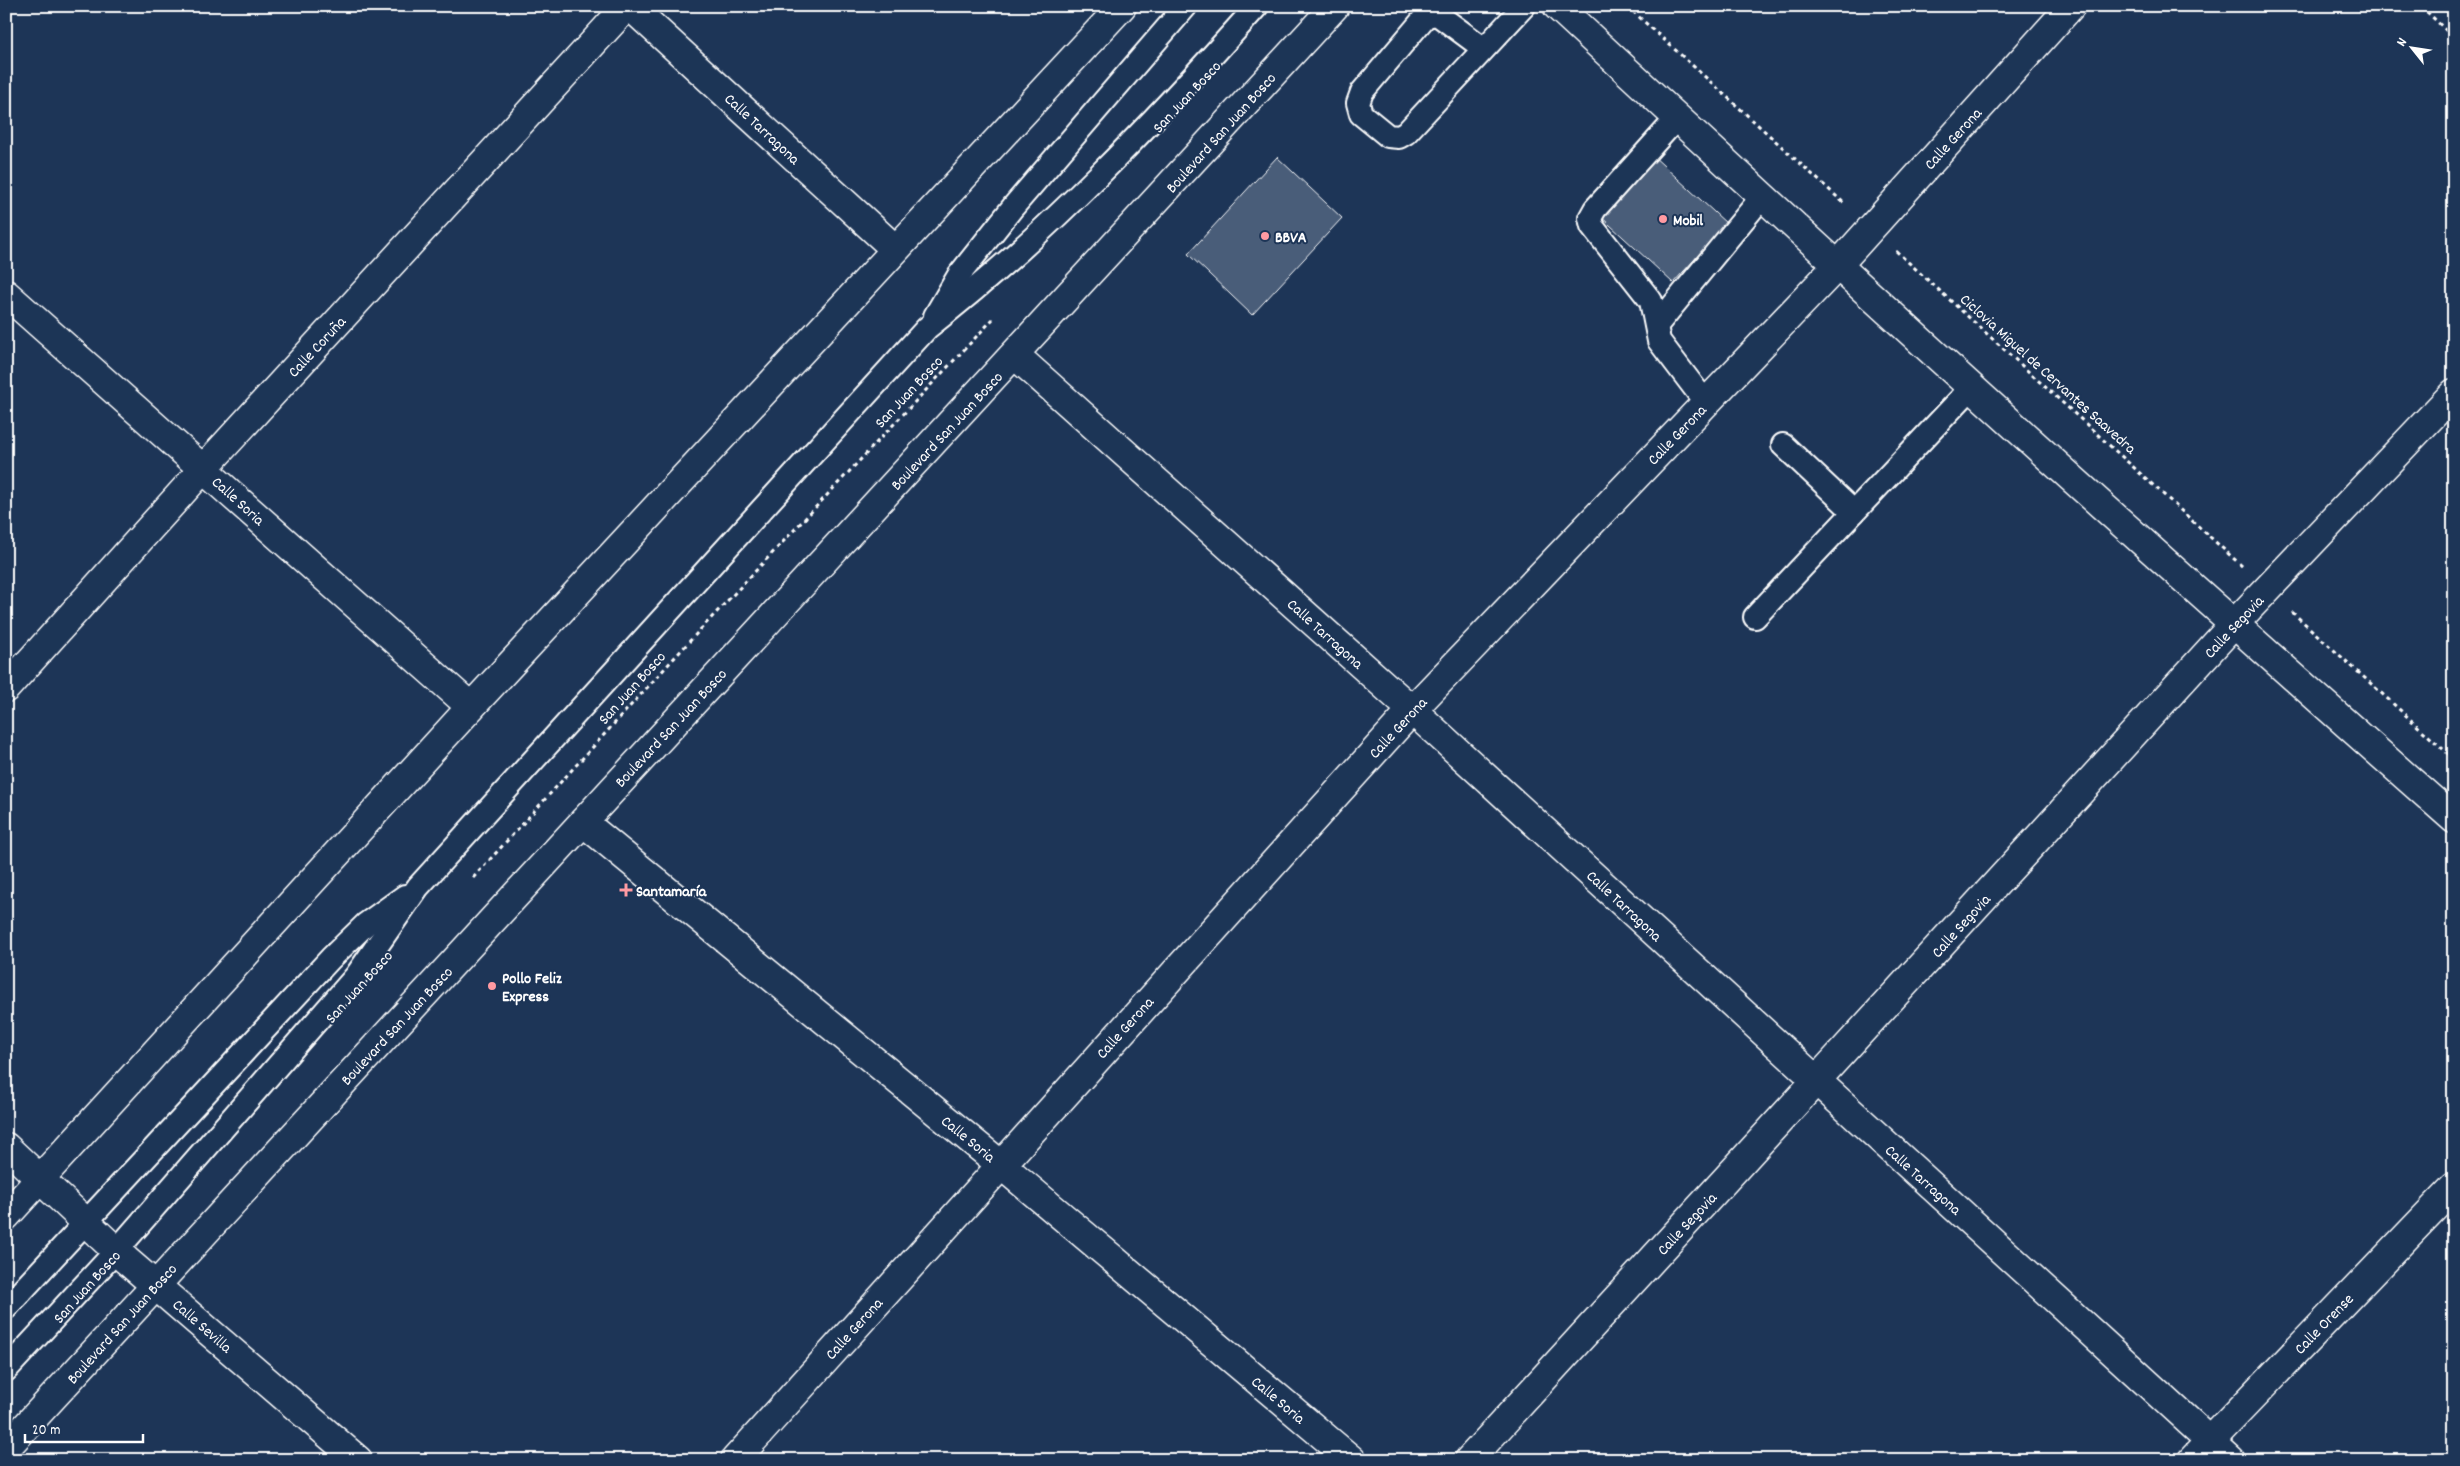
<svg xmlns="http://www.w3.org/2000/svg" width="2460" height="1466" font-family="Dekko,sans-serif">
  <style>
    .building { fill: #4a5d79; stroke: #fff }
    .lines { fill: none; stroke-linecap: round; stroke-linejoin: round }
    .lane-casing { stroke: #fff; stroke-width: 26 }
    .street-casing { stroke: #fff; stroke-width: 31 }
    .secondary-casing { stroke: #fff; stroke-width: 31 }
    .path { stroke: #fff; stroke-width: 3; stroke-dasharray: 4 4; stroke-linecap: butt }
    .lane { stroke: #1d3557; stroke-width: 22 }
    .street { stroke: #1d3557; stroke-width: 28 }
    .secondary { stroke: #1d3557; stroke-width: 28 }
    .poi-dot { fill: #ff9aa2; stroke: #1d3557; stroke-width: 2 }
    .labels { text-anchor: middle; stroke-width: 4; stroke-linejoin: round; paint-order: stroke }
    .street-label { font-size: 16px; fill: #fff; stroke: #1d3557 }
    .poi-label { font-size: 16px; font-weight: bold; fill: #fff; stroke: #1d3557; text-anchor: start }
  </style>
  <rect width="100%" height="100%" fill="#1d3557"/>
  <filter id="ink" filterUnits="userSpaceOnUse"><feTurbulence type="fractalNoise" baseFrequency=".02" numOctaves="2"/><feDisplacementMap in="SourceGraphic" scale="10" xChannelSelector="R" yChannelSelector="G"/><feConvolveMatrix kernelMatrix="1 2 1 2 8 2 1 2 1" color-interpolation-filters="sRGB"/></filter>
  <g filter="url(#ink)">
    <g class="building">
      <polygon points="1652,155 1727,224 1673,283 1598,214"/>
      <polygon points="1277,157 1342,218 1252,315 1188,254"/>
    </g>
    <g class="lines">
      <g class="lane-casing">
        <g id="lane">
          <polyline points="1483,48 1437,14 1426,16 1362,92 1358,103 1361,114 1388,136 1399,137 1406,133 1524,6"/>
          <polyline points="1677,118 1595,209 1590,218 1592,226 1651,301 1659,341 1706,403"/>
          <polyline points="935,316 959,275 1013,207 1186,6"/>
          <polyline points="1657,325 1762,197"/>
          <polyline points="1783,445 1854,512"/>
          <polyline points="1755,617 1971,388"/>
          <polyline points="6,1308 331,958 366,924 405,896"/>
          <path d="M6 1370 117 1250 356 976 418 887 927 328C1048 234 1155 121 1257 6"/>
        </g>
      </g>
      <g class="street-casing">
        <g id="street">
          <polyline points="630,6 895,249"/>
          <polyline points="6,294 471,707"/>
          <polyline points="1015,355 1412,710 2231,1460"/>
          <polyline points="6,688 204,468 627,6"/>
          <polyline points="583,822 1000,1164 1352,1460"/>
          <polyline points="6,1147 126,1260 358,1460"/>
          <polyline points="735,1460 1412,710 1837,266 2071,6"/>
          <polyline points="1469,1460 2233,625 2454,393"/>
          <polyline points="2192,1460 2454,1187"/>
        </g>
      </g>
      <g class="secondary-casing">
        <g id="secondary">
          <path d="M1557 6C1852 281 2151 552 2454 819"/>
          <polyline points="6,1216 471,707 1122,6"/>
          <polyline points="6,1448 1335,6"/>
        </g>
      </g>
      <g class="path">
        <polyline points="1627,6 1846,205"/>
        <polyline points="2421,6 2454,38"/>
        <polyline points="1896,251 2243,567"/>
        <polyline points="2292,612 2454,759"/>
        <polyline points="473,878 698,632 993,319"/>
      </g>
      <use href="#lane" class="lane"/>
      <use href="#street" class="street"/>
      <use href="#secondary" class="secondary"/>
    </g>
  </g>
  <g class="poi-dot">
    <circle cx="1663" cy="219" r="5"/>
    <circle cx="1265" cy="236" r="5"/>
    <path d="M623.5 882.5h5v5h5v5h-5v5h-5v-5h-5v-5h5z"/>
    <circle cx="492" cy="986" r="5"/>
  </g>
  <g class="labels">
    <g class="street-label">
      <text transform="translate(1186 96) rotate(-47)" y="6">San Juan Bosco</text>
      <text transform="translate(763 128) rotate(43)" y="6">Calle Tarragona</text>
      <text transform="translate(1220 132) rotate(-48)" y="6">Boulevard San Juan Bosco</text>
      <text transform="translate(1952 138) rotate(-48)" y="6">Calle Gerona</text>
      <text transform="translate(316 346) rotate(-47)" y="6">Calle Coruña</text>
      <text transform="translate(2049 373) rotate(42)" y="6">Ciclovia Miguel de Cervantes Saavedra</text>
      <text transform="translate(908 391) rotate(-47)" y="6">San Juan Bosco</text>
      <text transform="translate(946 430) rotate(-47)" y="6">Boulevard San Juan Bosco</text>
      <text transform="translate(1676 434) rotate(-46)" y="6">Calle Gerona</text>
      <text transform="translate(239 500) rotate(42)" y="6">Calle Soria</text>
      <text transform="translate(2233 626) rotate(-47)" y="6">Calle Segovia</text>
      <text transform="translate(1326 633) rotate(42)" y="6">Calle Tarragona</text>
      <text transform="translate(631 687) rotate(-48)" y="6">San Juan Bosco</text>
      <text transform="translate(670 727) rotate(-47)" y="6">Boulevard San Juan Bosco</text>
      <text transform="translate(1397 727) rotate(-47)" y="6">Calle Gerona</text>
      <text transform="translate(1625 905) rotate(43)" y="6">Calle Tarragona</text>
      <text transform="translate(1960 925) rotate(-48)" y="6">Calle Segovia</text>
      <text transform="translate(358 986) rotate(-48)" y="6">San Juan Bosco</text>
      <text transform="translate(396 1025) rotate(-47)" y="6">Boulevard San Juan Bosco</text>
      <text transform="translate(1124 1027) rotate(-48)" y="6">Calle Gerona</text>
      <text transform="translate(969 1138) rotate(39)" y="6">Calle Soria</text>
      <text transform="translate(1924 1179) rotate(42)" y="6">Calle Tarragona</text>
      <text transform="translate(1686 1223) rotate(-47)" y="6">Calle Segovia</text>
      <text transform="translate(86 1286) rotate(-48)" y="6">San Juan Bosco</text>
      <text transform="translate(121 1323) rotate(-48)" y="6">Boulevard San Juan Bosco</text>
      <text transform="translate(2323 1323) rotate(-46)" y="6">Calle Orense</text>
      <text transform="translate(203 1325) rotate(41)" y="6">Calle Sevilla</text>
      <text transform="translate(853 1328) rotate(-48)" y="6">Calle Gerona</text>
      <text transform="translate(1279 1399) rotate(40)" y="6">Calle Soria</text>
    </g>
    <g class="poi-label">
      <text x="1673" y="225">Mobil</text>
      <text x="1275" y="242">BBVA</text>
      <text x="636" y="896">Santamaría</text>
      <text x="502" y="983">Pollo Feliz<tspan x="502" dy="18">Express</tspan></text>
    </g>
  </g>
  <rect width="2460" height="1466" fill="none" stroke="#1d3557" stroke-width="25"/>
  <rect x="12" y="12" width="2435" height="1441" fill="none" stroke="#fff" stroke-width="2" filter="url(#ink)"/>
  <g transform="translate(2412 48) rotate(300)" stroke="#1d3557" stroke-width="4" paint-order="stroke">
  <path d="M0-4L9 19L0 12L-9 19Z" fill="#ffffff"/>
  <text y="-8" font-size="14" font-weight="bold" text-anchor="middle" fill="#ffffff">N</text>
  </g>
  <path d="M25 1434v8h118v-8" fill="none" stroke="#ffffff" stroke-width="2.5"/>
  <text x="32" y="1434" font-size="15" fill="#ffffff" stroke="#1d3557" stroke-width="4" paint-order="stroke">20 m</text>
</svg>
